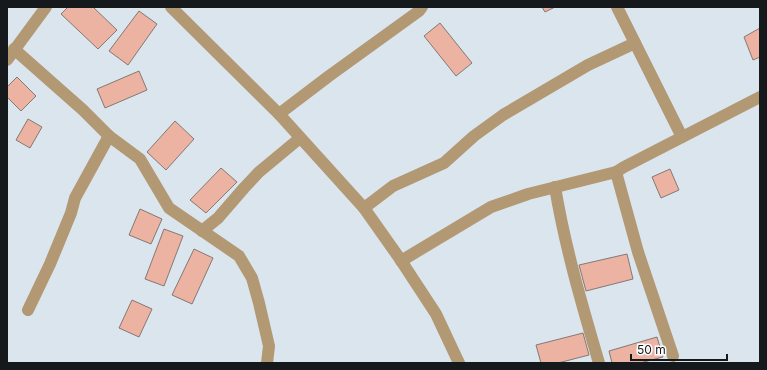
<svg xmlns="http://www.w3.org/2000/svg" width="767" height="370" font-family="Inter,sans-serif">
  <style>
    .building { fill: #ecb2a2; stroke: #857875 }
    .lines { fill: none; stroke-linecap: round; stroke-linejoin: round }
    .minor { stroke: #b29873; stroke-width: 12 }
  </style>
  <rect width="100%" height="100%" fill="#dae5ed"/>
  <g class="building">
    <polygon points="68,7 93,7 117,30 98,49 61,14"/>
    <polygon points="542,7 555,7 545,12"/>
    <polygon points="139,11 157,24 128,65 109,51"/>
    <polygon points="440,23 472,63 456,76 424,36"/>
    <polygon points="760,28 760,57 753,60 744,37"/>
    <polygon points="139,71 147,90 105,108 97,89"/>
    <polygon points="17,77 36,96 21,111 7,97 7,87"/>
    <polygon points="28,119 42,127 30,148 16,140"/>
    <polygon points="175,121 194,139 166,170 147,152"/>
    <polygon points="221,168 237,182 206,213 190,200"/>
    <polygon points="670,169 679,190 661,198 652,177"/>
    <polygon points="140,209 162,219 151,244 129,235"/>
    <polygon points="164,229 183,236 164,286 145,279"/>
    <polygon points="194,249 213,258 192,304 172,295"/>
    <polygon points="627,254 633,279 586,291 579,265"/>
    <polygon points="132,300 152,309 139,337 119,328"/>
    <polygon points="583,333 589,355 558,363 541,363 536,345"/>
    <polygon points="657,337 663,357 640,363 612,363 609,351"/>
  </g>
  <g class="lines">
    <g class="minor">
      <polyline points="171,7 279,114 364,208 400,259 436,314 459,363"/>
      <polyline points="617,7 682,137"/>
      <polyline points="14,49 83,110 109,136 140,159 169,208 239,256 252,278 259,303 269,346 267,363"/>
      <polyline points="7,60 46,7"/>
      <polyline points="279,114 329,76 419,11 422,7"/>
      <polyline points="616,172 638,252 673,356"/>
      <path d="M555 187C565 247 582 305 599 363"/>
      <polyline points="364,208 393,186 444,163 474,136 503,115 588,65 635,43"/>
      <polyline points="202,231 218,218 244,188 259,172 300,138"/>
      <polyline points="401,261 491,207 528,194 616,172 624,167 760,97"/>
      <polyline points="28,310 50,264 71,213 75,198 109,136"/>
    </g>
  </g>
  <rect width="767" height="370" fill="none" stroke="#15191c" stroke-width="16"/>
  <path d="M631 354v6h96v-6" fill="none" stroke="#15191c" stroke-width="2"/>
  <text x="637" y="354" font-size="12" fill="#15191c" stroke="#ffffff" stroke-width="3" paint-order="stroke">50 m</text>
</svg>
